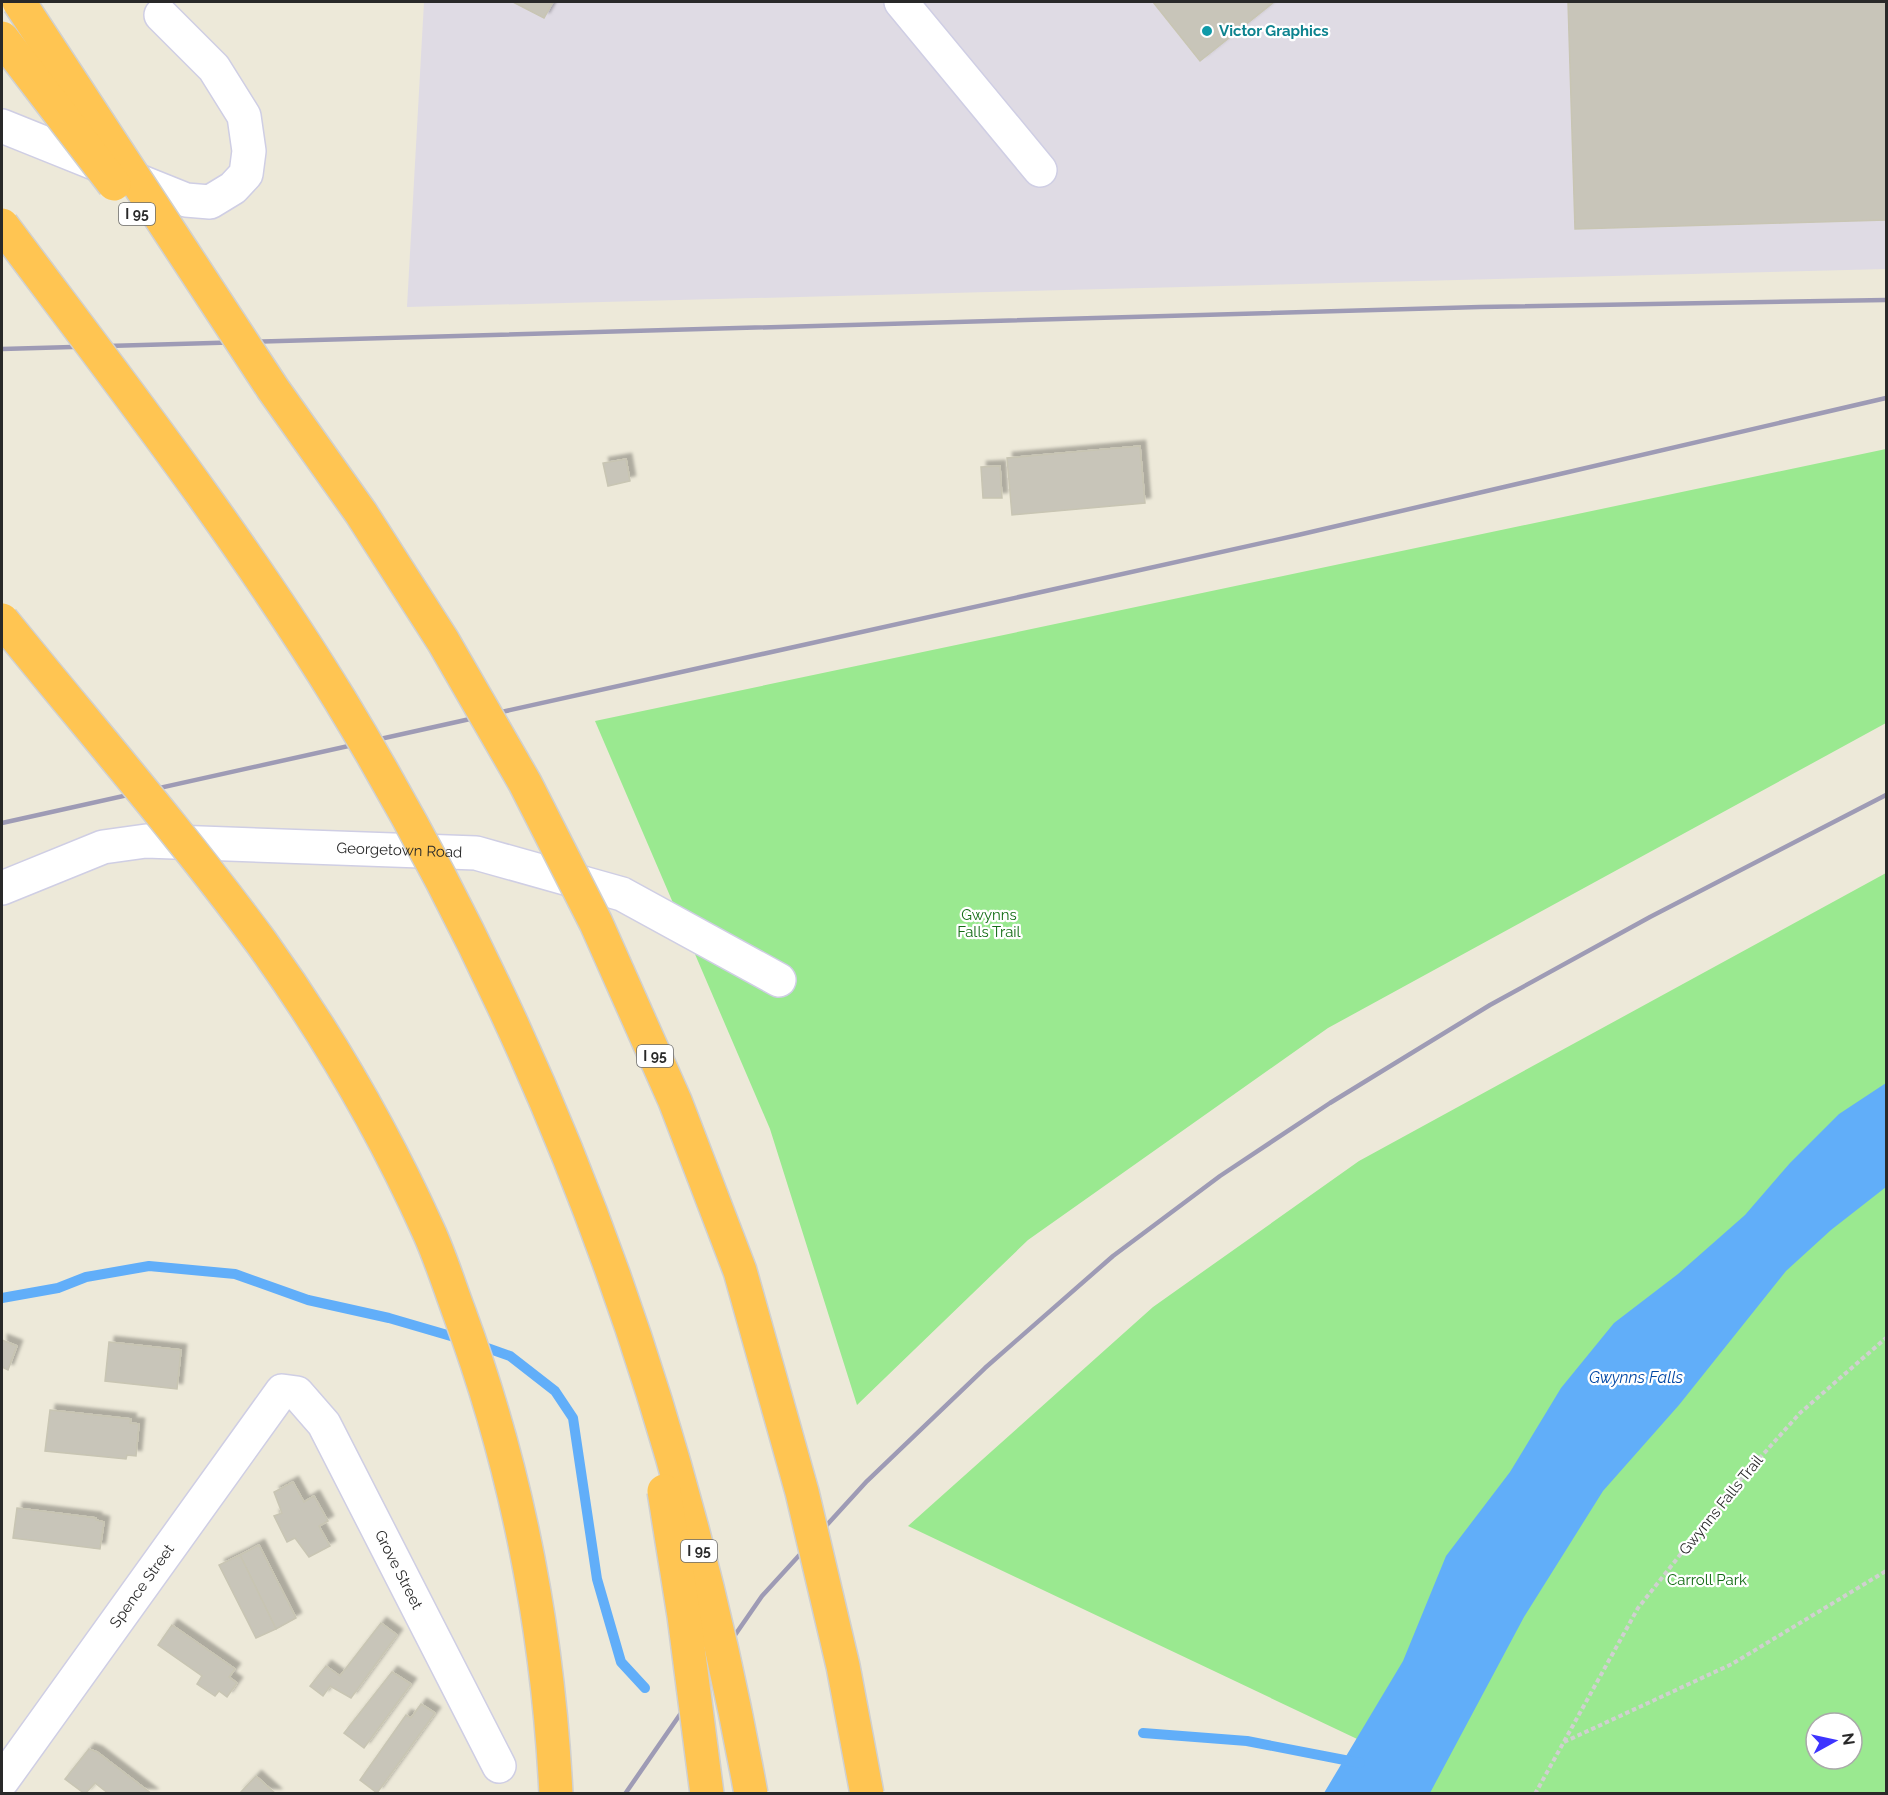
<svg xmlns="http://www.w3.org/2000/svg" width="1888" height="1795" font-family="Raleway,sans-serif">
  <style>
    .industrial { fill: #dfdbe4 }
    .green { fill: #9ae990; fill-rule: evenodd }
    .water { fill: #61aef9 }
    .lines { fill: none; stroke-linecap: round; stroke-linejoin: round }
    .stream { stroke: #61aef9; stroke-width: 10 }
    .building { fill: #c8c5b9; stroke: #c8c5b3; stroke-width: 1.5; filter: url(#shadow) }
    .minor-casing { stroke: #cfcee4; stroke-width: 36 }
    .path { stroke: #d0d0d0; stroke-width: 4; stroke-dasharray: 4.5 3; stroke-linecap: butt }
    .minor { stroke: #fff; stroke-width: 33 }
    .rail { stroke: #9e9bb5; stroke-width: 4.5 }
    .highway-bridge-casing { stroke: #d0d0d0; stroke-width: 36; stroke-linecap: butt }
    .highway-bridge { stroke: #ffc552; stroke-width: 33 }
    .culture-dot { fill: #0f9aa8; stroke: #fff; stroke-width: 2 }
    .labels { text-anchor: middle; stroke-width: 4.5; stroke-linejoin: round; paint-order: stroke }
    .shield { fill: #fff; stroke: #696969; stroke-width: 1.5 }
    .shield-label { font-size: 14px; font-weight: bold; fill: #292929 }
    .culture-label { font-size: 15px; font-weight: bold; fill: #0d838f; stroke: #fff; text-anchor: start }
    .street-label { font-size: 15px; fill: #292929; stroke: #fff }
    .park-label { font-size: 15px; fill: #136c15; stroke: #fff }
    .water-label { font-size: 16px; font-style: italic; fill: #0147a4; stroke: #fff }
  </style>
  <defs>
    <filter id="shadow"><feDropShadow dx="5.5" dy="-5.5" stdDeviation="1.5" flood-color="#0004"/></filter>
  </defs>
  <rect width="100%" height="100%" fill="#ede9d9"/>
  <polygon class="industrial" points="424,2 1886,2 1886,269 407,307"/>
  <g class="green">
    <polygon points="1886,449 1886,723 1328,1028 1028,1240 857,1405 770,1129 595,721"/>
    <path d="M1886 873V1793H1366L1391 1755 908 1526 1153 1307 1359 1161ZM1816 1723H1852V1759H1816Z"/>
  </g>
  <polygon class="water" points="1886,1083 1886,1187 1831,1230 1786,1271 1679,1405 1603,1491 1524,1617 1430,1793 1324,1793 1403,1661 1446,1556 1510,1472 1561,1388 1614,1323 1678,1274 1745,1215 1790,1163 1839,1114"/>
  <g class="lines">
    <g class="stream">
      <polyline points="2,1298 58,1288 86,1277 149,1266 235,1274 308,1300 389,1318 461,1339"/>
      <polyline points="476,1344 510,1356 555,1391 573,1418 597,1579 621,1662 645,1688"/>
      <polyline points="1143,1733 1247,1741 1360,1763"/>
    </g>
  </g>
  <g class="building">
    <polygon points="513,2 553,2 544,18"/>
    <polygon points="1153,2 1274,2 1200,61"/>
    <polygon points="1568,2 1886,2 1886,220 1575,229"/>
    <polygon points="1140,446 1145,503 1012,515 1007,458"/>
    <polygon points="626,459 630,481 608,486 603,463"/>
    <polygon points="1000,466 1002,498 983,498 981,467"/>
    <polygon points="2,1340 17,1346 8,1370 2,1367"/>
    <polygon points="109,1342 181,1350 177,1389 105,1381"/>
    <polygon points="50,1410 131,1419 130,1423 139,1424 136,1456 127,1455 126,1459 45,1451"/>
    <polygon points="293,1482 304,1502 314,1496 328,1521 319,1526 330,1546 309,1557 295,1538 287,1542 274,1516 282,1513 274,1492"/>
    <polygon points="17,1508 96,1518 96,1520 104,1522 100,1549 13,1538"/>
    <polygon points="259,1545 296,1618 276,1629 240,1555"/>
    <polygon points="240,1555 276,1629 256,1638 219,1565"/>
    <polygon points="381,1623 397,1635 351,1698 330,1686 323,1696 310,1686 326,1666 340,1676"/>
    <polygon points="172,1625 235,1669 229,1677 237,1683 227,1697 219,1691 215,1696 197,1684 202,1676 158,1645"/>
    <polygon points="392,1672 411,1684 364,1748 344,1733"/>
    <polygon points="421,1704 435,1713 377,1793 360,1780 406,1715 411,1718"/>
    <polygon points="89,1749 97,1752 152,1794 109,1794 95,1783 85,1794 65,1779"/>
    <polygon points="256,1776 276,1794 239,1794"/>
  </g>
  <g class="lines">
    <g class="minor-casing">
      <g id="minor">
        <polyline points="901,2 1040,170"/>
        <polyline points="2,126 186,200 210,202 233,188 246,174 249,151 244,116 214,68 161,15"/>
        <path id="s1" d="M2 888 103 847 146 841 476 853 622 894 779 980"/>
        <path id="s2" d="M2 1781 282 1391 297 1393 324 1424 499 1766"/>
      </g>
    </g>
    <g class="path">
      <polyline points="1564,1742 1732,1664 1886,1571"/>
      <polyline points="1535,1794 1638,1608 1733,1488 1800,1413 1886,1338"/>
    </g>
    <use href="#minor" class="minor"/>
    <g class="rail">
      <polyline points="2,349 1480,307 1886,300"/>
      <polyline points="2,823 1298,535 1886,398"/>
      <polyline points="625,1794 762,1596 867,1481 985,1368 1113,1256 1220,1176 1330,1103 1490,1005 1650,917 1886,795"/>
    </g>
    <g class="highway-bridge-casing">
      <g id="highway-bridge">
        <polyline points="19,2 273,389 361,513 443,641 525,783 596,923 675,1101 740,1271 802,1492 843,1666 867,1794"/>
        <polyline points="2,38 114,184"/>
        <path d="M2 225C118 380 238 534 340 700 545 1037 681 1406 751 1794"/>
        <path d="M2 620C88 726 179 831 261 942 325 1031 383 1130 428 1230 440 1256 449 1285 459 1312 516 1466 548 1629 556 1794"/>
        <polyline points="664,1491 684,1616 707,1794"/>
      </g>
    </g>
    <use href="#highway-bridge" class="highway-bridge"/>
  </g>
  <circle class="culture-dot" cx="1207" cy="31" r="6"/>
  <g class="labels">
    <g class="shield">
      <rect x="119" y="203" width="36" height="22" rx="4.5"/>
      <rect x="637" y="1045" width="36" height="22" rx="4.5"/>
      <rect x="681" y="1540" width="36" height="22" rx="4.5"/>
    </g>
    <g class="shield-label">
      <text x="137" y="219">I 95</text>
      <text x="655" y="1061">I 95</text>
      <text x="699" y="1556">I 95</text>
    </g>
    <g class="culture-label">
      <text x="1219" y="36">Victor Graphics</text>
    </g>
    <g class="street-label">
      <text dy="5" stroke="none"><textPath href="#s1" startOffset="406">Georgetown Road</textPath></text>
      <text transform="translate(1721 1505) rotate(-51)" y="5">Gwynns Falls Trail</text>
      <text dy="5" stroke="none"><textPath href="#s2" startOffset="700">Grove Street</textPath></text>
      <text dy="5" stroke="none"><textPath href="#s2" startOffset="240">Spence Street</textPath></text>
    </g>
    <g class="park-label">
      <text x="989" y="920">Gwynns<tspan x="989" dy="17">Falls Trail</tspan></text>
      <text x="1707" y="1585">Carroll Park</text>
    </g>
    <g class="water-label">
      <text x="1636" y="1383">Gwynns Falls</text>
    </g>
  </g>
  <rect width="1888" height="1795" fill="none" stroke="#292929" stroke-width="6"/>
  <g transform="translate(1834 1741) rotate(82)"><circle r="28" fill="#ffffff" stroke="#a9a9a9" stroke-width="1.5"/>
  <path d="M0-4.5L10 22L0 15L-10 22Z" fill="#3d34ff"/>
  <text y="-9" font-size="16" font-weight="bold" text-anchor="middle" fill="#292929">N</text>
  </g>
</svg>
